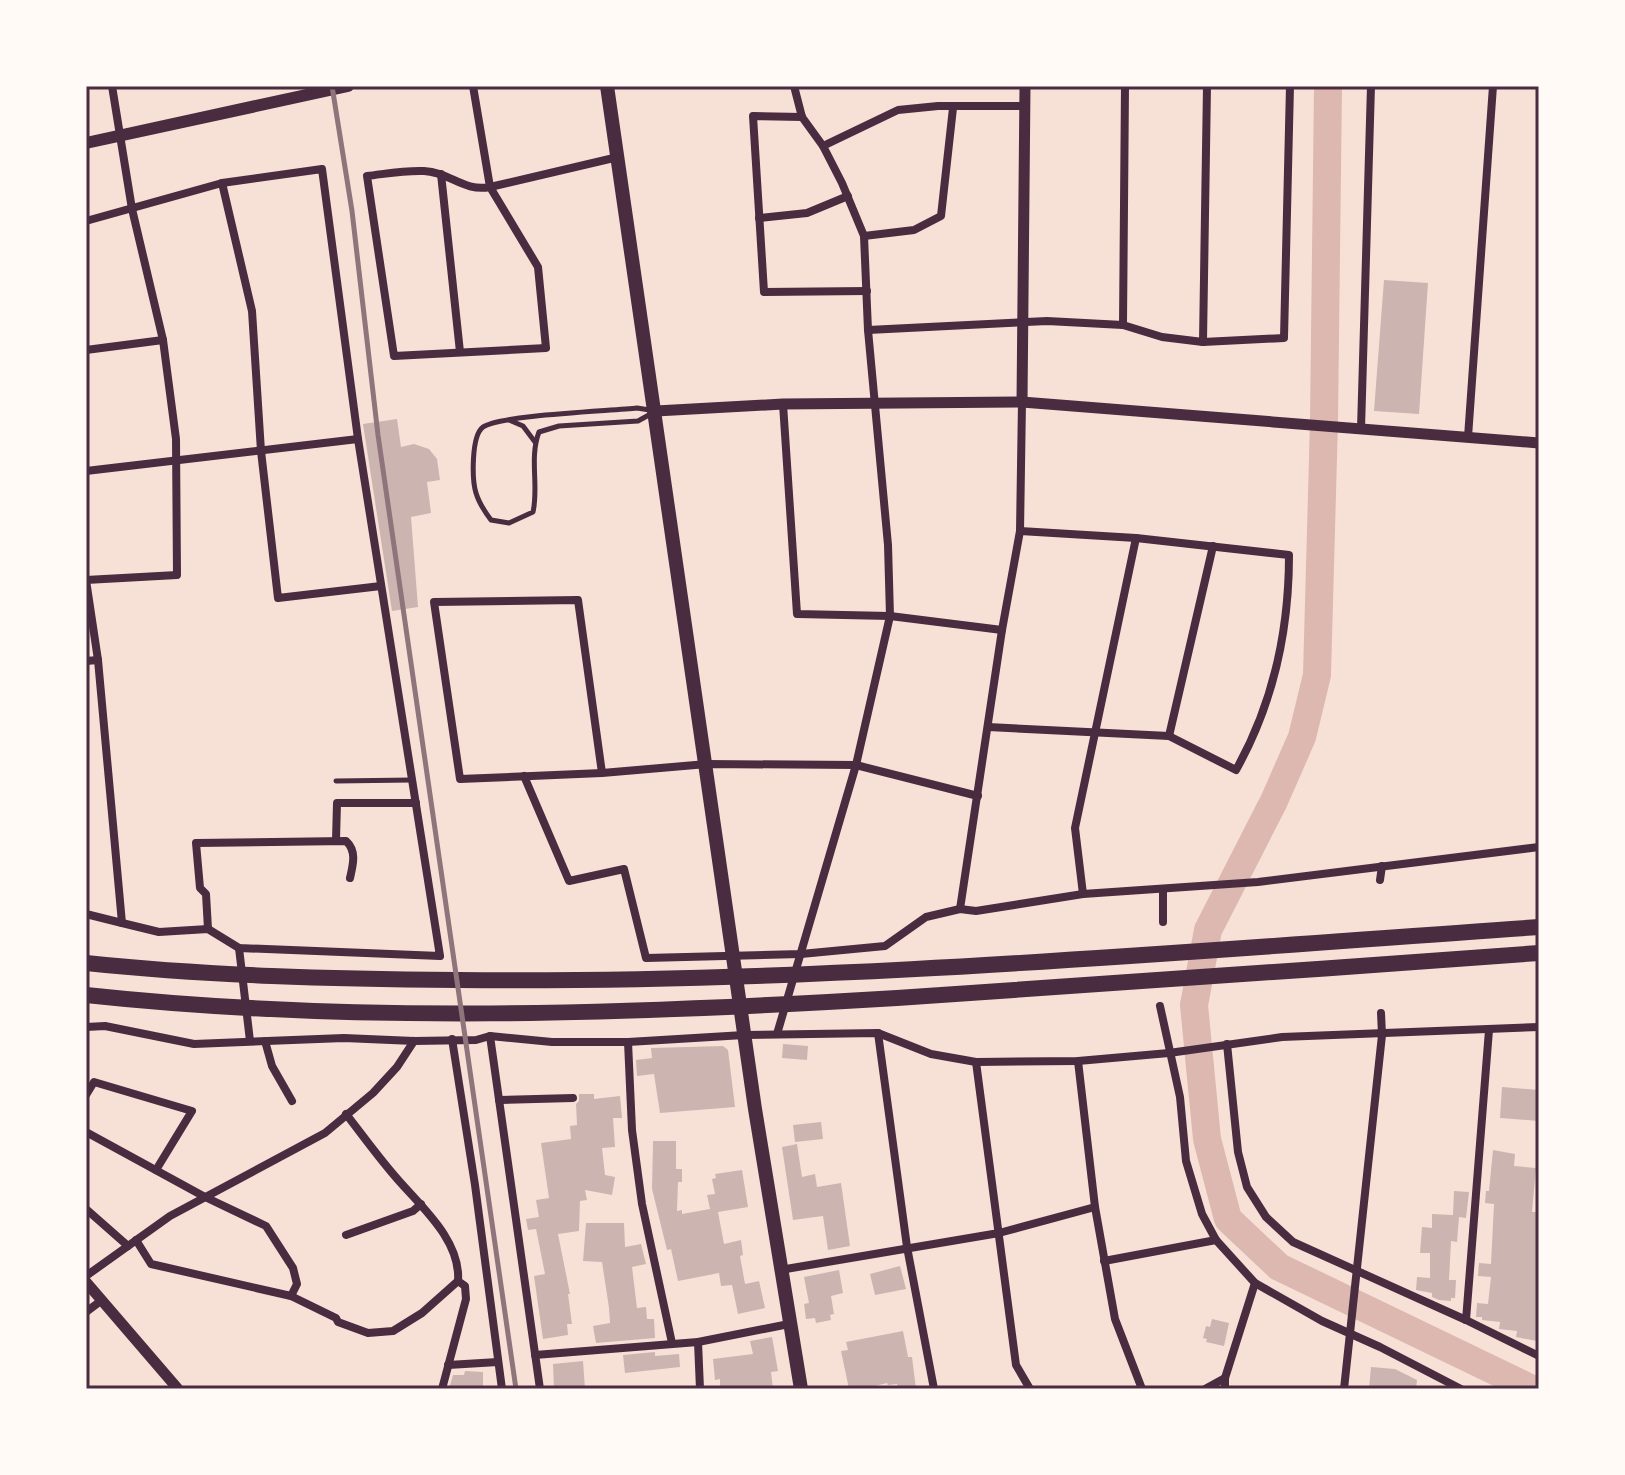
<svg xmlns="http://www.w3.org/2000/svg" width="1625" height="1475" font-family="Rubik,sans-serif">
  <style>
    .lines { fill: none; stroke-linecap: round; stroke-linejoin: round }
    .river { stroke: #dcb8b0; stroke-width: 28 }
    .building { fill: #ccb4b1 }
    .service { stroke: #4a2c40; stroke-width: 5 }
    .minor { stroke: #4a2c40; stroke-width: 8 }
    .tertiary { stroke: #4a2c40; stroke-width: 11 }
    .secondary { stroke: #4a2c40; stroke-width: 12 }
    .primary { stroke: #4a2c40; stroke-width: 14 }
    .motorway { stroke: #4a2c40; stroke-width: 16 }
    .rail { stroke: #8f747c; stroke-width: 5 }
    .neatline { fill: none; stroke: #4a2c40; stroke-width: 3 }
  </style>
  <rect width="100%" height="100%" fill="#f7e1d7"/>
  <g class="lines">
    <polyline class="river" points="1328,86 1324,421 1317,675 1302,737 1274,801 1208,930 1194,1005 1207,1139 1228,1219 1279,1267 1532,1389"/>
  </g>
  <g class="building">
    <polygon points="1384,280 1428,283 1419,414 1374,411"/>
    <polygon points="397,419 401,447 414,444 429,449 437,459 440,480 427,482 431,513 411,517 418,607 392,611 363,424"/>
    <polygon points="783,1044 808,1046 807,1060 782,1058"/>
    <polygon points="723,1046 728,1050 735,1107 660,1113 654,1074 637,1076 636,1060 652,1058 651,1048"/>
    <polygon points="1502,1087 1539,1090 1539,1121 1500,1118"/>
    <polygon points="579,1094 594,1094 594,1099 620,1096 622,1118 613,1118 615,1147 602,1148 605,1175 615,1177 612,1195 585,1190 587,1200 580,1201 579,1231 558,1234 570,1294 568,1294 572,1324 567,1324 568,1335 543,1339 534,1276 545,1274 536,1229 528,1230 526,1219 539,1217 536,1200 549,1198 541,1143 571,1139 570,1126 577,1125 576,1104 579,1101"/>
    <polygon points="821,1122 823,1139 795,1142 793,1125"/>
    <polygon points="653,1141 676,1141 676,1169 682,1169 682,1182 678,1182 677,1211 682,1210 682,1214 710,1209 707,1195 715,1194 712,1179 716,1178 715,1174 742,1170 748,1207 718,1212 724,1244 741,1240 743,1255 740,1256 745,1284 759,1281 765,1308 738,1314 732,1285 721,1286 719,1273 678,1281 671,1249 667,1250 652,1189"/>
    <polygon points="797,1144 802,1177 815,1174 817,1187 841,1183 850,1246 828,1250 823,1216 793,1220 782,1147"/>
    <polygon points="1493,1150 1515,1154 1514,1166 1536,1168 1532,1212 1539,1212 1537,1341 1516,1337 1517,1331 1499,1329 1500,1322 1482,1320 1482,1317 1476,1317 1477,1303 1488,1304 1491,1277 1478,1276 1479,1263 1491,1264 1494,1204 1485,1203 1486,1191 1489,1191"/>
    <polygon points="1454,1191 1469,1192 1466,1218 1459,1217 1457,1242 1451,1241 1449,1280 1456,1280 1455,1298 1451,1298 1451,1301 1439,1300 1432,1297 1432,1293 1416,1290 1417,1277 1430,1278 1430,1253 1420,1253 1422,1227 1432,1228 1432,1214 1453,1215"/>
    <polygon points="586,1223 624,1223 625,1247 641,1244 646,1264 632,1267 637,1308 646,1307 647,1319 654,1319 655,1338 596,1343 593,1326 610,1323 609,1308 602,1262 583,1261"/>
    <polygon points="900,1266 906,1289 875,1295 870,1274"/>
    <polygon points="839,1270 843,1293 831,1296 834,1314 830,1315 831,1320 816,1323 815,1318 806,1319 804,1304 809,1303 804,1277"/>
    <polygon points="1212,1319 1229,1323 1224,1346 1206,1342 1207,1339 1203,1338 1206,1326 1210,1327"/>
    <polygon points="903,1331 908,1357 912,1357 916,1389 898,1389 897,1384 888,1385 887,1383 863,1389 849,1389 841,1351 848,1350 846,1342"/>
    <polygon points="772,1337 778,1371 771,1372 773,1389 720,1389 720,1379 715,1380 713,1359 753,1354 750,1341"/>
    <polygon points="655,1352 655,1356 679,1354 680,1367 625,1373 623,1355"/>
    <polygon points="583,1361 585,1389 554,1389 553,1364"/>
    <polygon points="1371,1367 1395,1369 1417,1380 1416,1389 1369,1389"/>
    <polygon points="465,1371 483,1372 483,1389 449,1389 453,1375 464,1375"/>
  </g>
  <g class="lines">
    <g class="service">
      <path d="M637 408 656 411 638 421 559 426 539 432C529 458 539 486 533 512L509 523 491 520C485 512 479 503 476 493 472 480 471 436 483 427 499 415 610 411 637 408Z"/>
      <polyline points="509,420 523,426 535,442"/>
      <polyline points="336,781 412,780"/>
    </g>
    <g class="minor">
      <path d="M473 86 490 187 538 267 546 348 394 356 367 176C385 174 405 170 424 171 450 172 463 192 490 187L618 157"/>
      <polyline points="802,117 753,116 764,292 867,291"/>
      <polyline points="823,146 898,110 938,106 1025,106"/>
      <polyline points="441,174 460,352"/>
      <polyline points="222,183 252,311 261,451 278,598 381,586"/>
      <polyline points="759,218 807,213 848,196"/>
      <polyline points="86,221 222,183 322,169 358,439 440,956 239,948 208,929 159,932 122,923"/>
      <polyline points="864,236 914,230 941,216 953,108"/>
      <polyline points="1123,325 1125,86"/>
      <polyline points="868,330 1047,321 1123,325 1162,337 1203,342 1284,338 1290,86"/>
      <polyline points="1203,342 1207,86"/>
      <polyline points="86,350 163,340"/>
      <polyline points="783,404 797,614 890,616 1002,630"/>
      <polyline points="1361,429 1371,86"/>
      <polyline points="1468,437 1493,86"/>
      <polyline points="86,471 358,439"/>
      <polyline points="86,580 177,575 176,439 163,340 132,209 112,86"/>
      <polyline points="86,661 98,660"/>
      <path d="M988 727 1169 736 1236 770C1273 704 1289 630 1289 555L1136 538 1020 531"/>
      <polyline points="1169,736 1213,546"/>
      <polyline points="602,773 578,600 434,602 460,779 602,773 707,764 856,765 978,796"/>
      <polyline points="524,776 569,881 624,869 646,958 801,954 885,946 926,917 960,909 976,911 1083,894 1258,882 1539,847"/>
      <polyline points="336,840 337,803 416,803"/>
      <polyline points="1380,880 1382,866"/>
      <polyline points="1083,894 1075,828 1136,538"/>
      <polyline points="960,909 1002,630 1020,531 1022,402"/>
      <polyline points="86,914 122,923 98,660 86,580"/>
      <polyline points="1163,922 1163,890"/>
      <path d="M208 929 206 894 200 888 196 843 346 841C357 851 353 865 350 878"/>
      <polyline points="239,948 250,1041"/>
      <polyline points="1160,1006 1180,1097 1186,1161 1202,1214 1216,1240 1255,1283 1322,1321 1380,1347 1461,1389"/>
      <polyline points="86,1027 105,1026 194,1044 344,1038 414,1041 476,1040 490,1036 552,1042 628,1042 744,1035 878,1033 931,1054 976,1062 1078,1061 1169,1053 1282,1037 1539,1027"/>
      <polyline points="878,1033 907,1247 934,1389"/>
      <polyline points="777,1034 856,765 890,616 888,545 868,330 864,236 842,183 823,146 802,117 794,86"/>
      <polyline points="490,1036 540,1389"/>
      <polyline points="452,1039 475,1185 502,1389"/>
      <polyline points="265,1041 272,1066 292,1101"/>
      <polyline points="628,1042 632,1130 642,1204 672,1343"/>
      <polyline points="1227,1044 1238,1152 1247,1187 1266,1217 1293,1242 1466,1320 1539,1356"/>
      <polyline points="1078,1061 1095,1207 1115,1319 1142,1389"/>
      <polyline points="976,1062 1016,1365 1030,1389"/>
      <polyline points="86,1095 94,1082 192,1111 156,1170"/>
      <polyline points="499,1100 573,1098"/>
      <path d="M346 1114C364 1137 381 1161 400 1182 424 1209 461 1242 458 1281L465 1286 466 1299 442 1389"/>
      <polyline points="86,1132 205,1197 266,1226 293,1268 297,1284 291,1296"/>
      <polyline points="86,1209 128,1246"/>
      <polyline points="346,1235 413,1211 421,1204"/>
      <polyline points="136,1240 151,1264 291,1296 336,1318 338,1322 368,1333 393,1331 422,1313 458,1281"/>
      <polyline points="1104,1261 1216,1240"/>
      <polyline points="780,1270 999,1233 1095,1207"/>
      <polyline points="86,1276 170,1216 325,1133 373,1093 397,1067 414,1041"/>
      <polyline points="86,1312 102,1300"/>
      <polyline points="1466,1320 1489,1030"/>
      <polyline points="698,1342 700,1389"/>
      <polyline points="535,1355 698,1342 789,1324"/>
      <polyline points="448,1365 498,1362"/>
      <polyline points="1205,1389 1225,1378"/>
      <polyline points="1225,1389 1225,1378 1255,1283"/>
      <polyline points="1344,1389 1382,1035 1381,1013"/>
    </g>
    <g class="tertiary">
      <polyline points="1022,402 1025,86"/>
      <polyline points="656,411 783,404 1022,402 1539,443"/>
      <polyline points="86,1282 178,1389"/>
    </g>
    <polyline class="secondary" points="86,143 348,86"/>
    <polyline class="primary" points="607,86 755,1109 801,1389"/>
    <g class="motorway">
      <path d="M86 963C209 976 335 979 458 980 819 984 1179 952 1539 927"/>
      <path d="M86 995C355 1024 627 1014 897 998 1111 985 1325 968 1539 953"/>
    </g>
    <polyline class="rail" points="332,86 352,211 378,435 516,1389"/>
  </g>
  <rect width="1625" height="1475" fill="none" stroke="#fffaf5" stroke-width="176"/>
  <rect x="88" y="88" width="1449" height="1299" class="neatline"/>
</svg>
